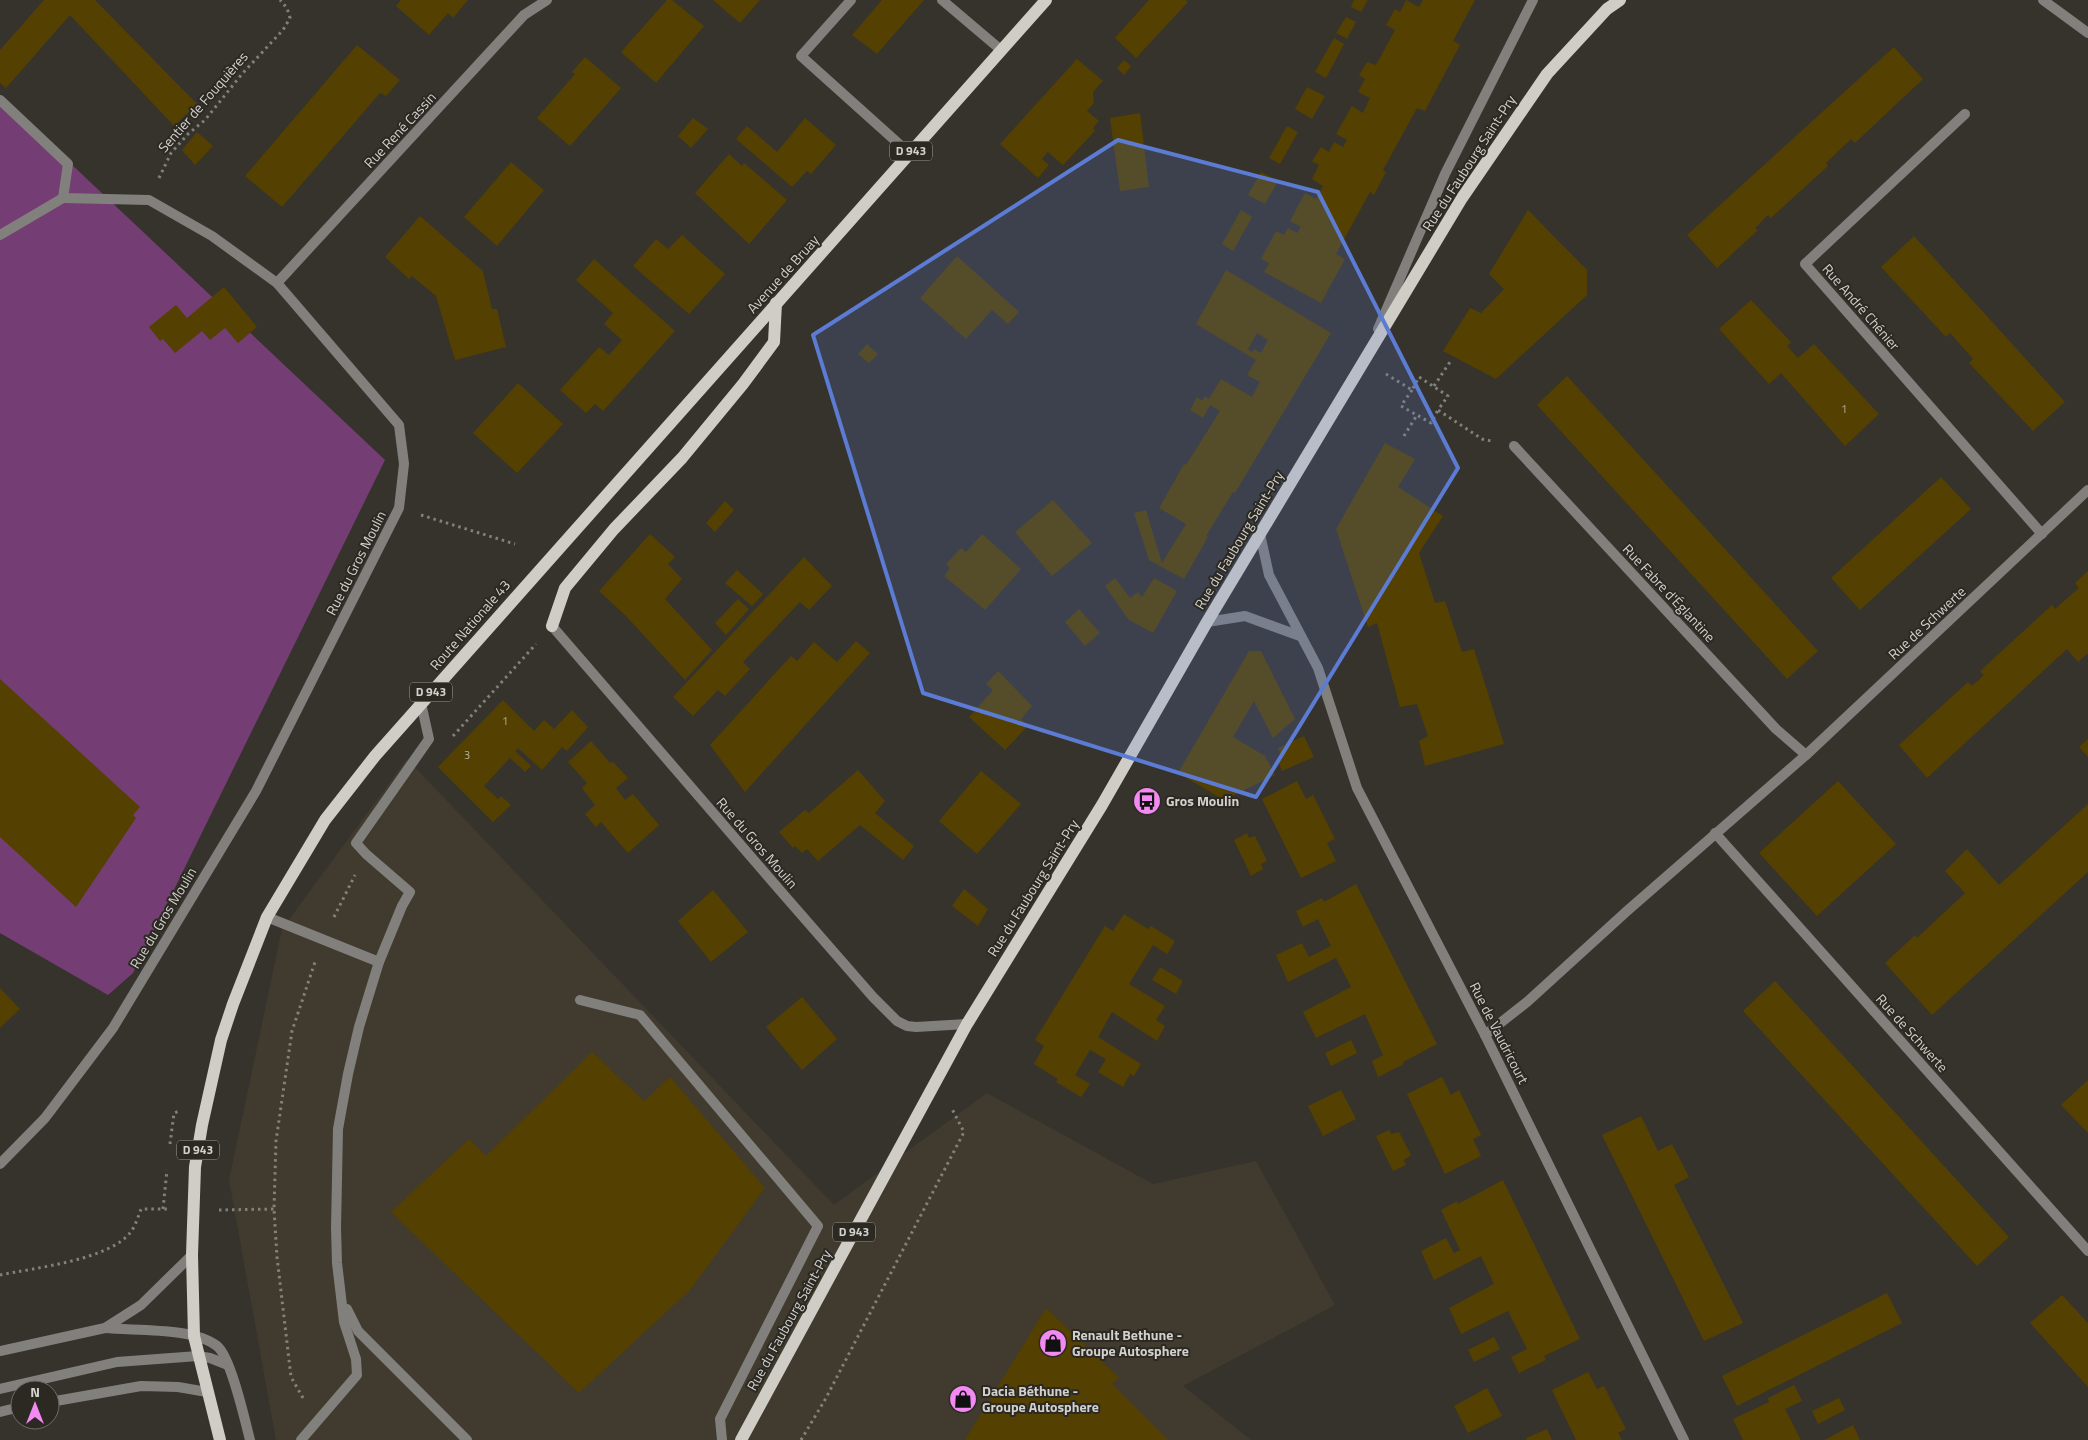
<svg xmlns="http://www.w3.org/2000/svg" width="2088" height="1440" font-family="'Titillium Web',sans-serif">
  <style>
    .built { fill: #403b2e }
    .green { fill: #743e74 }
    .building { fill: #544001; fill-rule: evenodd }
    .lines { fill: none; stroke-linecap: round; stroke-linejoin: round }
    .path { stroke: #83817c; stroke-width: 3; stroke-dasharray: 2.5 4; stroke-linecap: butt }
    .service { stroke: #82807d; stroke-width: 10 }
    .minor { stroke: #82807d; stroke-width: 10 }
    .tertiary { stroke: #82807d; stroke-width: 10 }
    .primary { stroke: #d0cdc6; stroke-width: 12 }
    .marked { fill: #5c7cd4; fill-opacity: 0.2; stroke: #5c7cd4; stroke-width: 4; stroke-linejoin: round }
    .labels { text-anchor: middle; stroke-width: 4; stroke-linejoin: round; paint-order: stroke }
    .number-label { font-size: 11px; fill: #b2ad9a }
    .shield { fill: #2c2923; stroke: #a09f9a; stroke-width: 1 }
    .shield-label { font-size: 12px; font-weight: bold; fill: #d2d1cd }
    .street-label { font-size: 14px; fill: #d2d1cd; stroke: #2c2923 }
    .poi-label { font-size: 14px; font-weight: bold; fill: #d2d1cd; stroke: #2c2923; text-anchor: start }
  </style>
  <rect width="100%" height="100%" fill="#36332d"/>
  <polygon class="built" points="407,759 834,1205 987,1093 1153,1184 1256,1161 1335,1305 1183,1386 1251,1440 276,1440 229,1180 282,929"/>
  <polygon class="green" points="0,97 385,460 133,973 108,995 0,933"/>
  <g class="building">
    <polygon points="44,0 95,0 197,104 174,126 70,15 6,88 0,83 0,50"/>
    <polygon points="401,0 468,0 453,18 448,13 429,35 396,6"/>
    <polygon points="667,0 672,0 704,26 656,83 621,52"/>
    <polygon points="713,0 760,0 740,23"/>
    <polygon points="882,0 924,0 877,54 852,35"/>
    <polygon points="1149,0 1185,0 1188,2 1136,58 1115,38"/>
    <polygon points="1354,0 1368,0 1361,12 1351,7"/>
    <polygon points="1406,0 1419,7 1423,0 1475,0 1453,41 1460,45 1425,111 1417,108 1383,170 1386,172 1374,195 1370,192 1336,254 1345,259 1321,303 1264,272 1269,263 1261,259 1276,231 1284,235 1288,228 1297,233 1301,227 1290,221 1305,193 1316,199 1323,186 1312,179 1319,165 1312,161 1321,147 1329,152 1334,142 1343,147 1347,140 1336,134 1352,106 1363,113 1370,98 1358,92 1365,79 1359,75 1367,62 1376,65 1395,30 1386,25 1395,9 1400,12"/>
    <polygon points="1346,17 1356,22 1347,39 1336,33"/>
    <polygon points="1334,38 1344,44 1326,78 1315,72"/>
    <polygon points="357,45 400,80 386,96 380,93 282,207 245,176"/>
    <polygon points="1894,47 1923,79 1855,143 1851,139 1826,163 1828,166 1771,218 1768,215 1755,228 1758,230 1717,268 1687,235"/>
    <polygon points="585,57 621,88 570,146 537,118 575,74 572,72"/>
    <polygon points="1077,59 1103,81 1093,92 1094,103 1087,111 1099,121 1093,128 1095,131 1063,165 1048,152 1042,159 1049,165 1038,178 1000,144"/>
    <polygon points="1124,60 1131,66 1124,75 1117,68"/>
    <polygon points="1307,87 1325,96 1312,119 1295,109"/>
    <polygon points="1140,113 1149,187 1120,191 1110,118"/>
    <polygon points="693,118 708,129 691,148 678,136"/>
    <polygon points="805,118 836,145 811,174 807,171 792,187 736,139 747,126 777,152"/>
    <polygon points="1287,126 1298,132 1280,164 1269,158"/>
    <polygon points="197,132 213,146 195,165 182,150"/>
    <polygon points="729,154 742,166 744,163 787,200 749,244 695,193"/>
    <polygon points="511,162 544,190 497,246 464,217"/>
    <polygon points="1261,172 1278,181 1265,204 1248,195"/>
    <polygon points="1241,210 1252,217 1233,251 1222,244"/>
    <polygon points="1528,210 1587,270 1587,295 1496,379 1443,351 1470,308 1481,313 1504,289 1489,274"/>
    <polygon points="420,216 483,271 492,309 497,309 506,347 455,360 436,296 412,276 409,279 385,257"/>
    <polygon points="682,235 725,274 689,314 633,266 656,239 668,249"/>
    <polygon points="1914,236 2065,402 2033,431 1969,363 1973,359 1950,333 1946,337 1881,267"/>
    <polygon points="957,256 1019,312 1008,324 992,310 966,339 920,298"/>
    <polygon points="594,259 675,331 603,411 595,404 586,413 560,390 599,347 609,355 622,340 604,324 613,313 576,280"/>
    <path d="M1226 270 1331 333 1235 493 1233 492 1206 536 1208 537 1184 579 1149 560 1134 513 1146 510 1162 563 1186 524 1159 508 1184 464 1186 465 1220 411 1210 405 1203 418 1190 410 1197 397 1202 401 1205 396 1209 399 1221 379 1252 397 1260 382 1247 375 1256 360 1196 324ZM1257 333 1268 340 1261 353 1254 349 1252 352 1248 349Z"/>
    <polygon points="224,287 257,327 238,343 225,328 210,340 202,331 175,353 163,339 160,341 149,327 176,305 187,318"/>
    <polygon points="1751,300 1791,342 1787,346 1798,358 1814,344 1879,414 1845,446 1781,373 1769,384 1719,329"/>
    <polygon points="867,344 878,354 869,363 858,354"/>
    <polygon points="1567,376 1818,651 1787,679 1537,405"/>
    <polygon points="518,383 563,424 517,473 473,433"/>
    <polygon points="1385,443 1415,459 1398,487 1443,516 1419,553 1435,603 1445,601 1462,652 1474,649 1504,744 1425,766 1419,741 1428,736 1417,704 1400,707 1377,623 1368,627 1336,529"/>
    <polygon points="1941,477 1971,509 1860,610 1831,578"/>
    <polygon points="1053,500 1092,543 1052,576 1015,532"/>
    <polygon points="725,501 734,510 715,532 706,523"/>
    <polygon points="650,534 675,557 668,564 682,579 665,599 712,650 685,680 626,616 599,591"/>
    <polygon points="982,534 1021,569 985,610 944,576 950,568 946,564 961,548 966,552"/>
    <polygon points="804,557 832,586 809,610 800,602 743,662 750,669 725,696 718,690 693,716 673,697"/>
    <polygon points="737,570 763,594 752,606 725,583"/>
    <polygon points="2088,571 2088,653 2078,662 2067,649 1927,778 1899,745 1968,682 1972,686 1984,675 1980,671 2052,605 2055,609 2079,588 2075,583"/>
    <polygon points="1115,578 1130,598 1138,592 1142,597 1154,578 1177,591 1153,633 1129,620 1105,586"/>
    <polygon points="738,599 749,609 726,635 715,623"/>
    <polygon points="1079,609 1100,633 1085,646 1065,622"/>
    <polygon points="856,641 870,653 745,792 710,745 791,656 797,661 814,642 837,662"/>
    <polygon points="1249,651 1261,651 1295,719 1273,738 1254,701 1233,737 1265,756 1275,775 1224,800 1178,773"/>
    <polygon points="998,671 1032,706 1021,719 1028,726 1005,750 969,717 993,690 986,684"/>
    <polygon points="0,679 140,807 133,815 136,818 76,907 0,837"/>
    <polygon points="503,700 534,731 544,720 554,729 572,710 588,727 567,751 562,747 542,770 518,748 515,751 531,766 525,772 510,758 484,786 498,799 501,796 511,805 493,822 438,767"/>
    <polygon points="1304,736 1314,757 1282,771 1278,762 1283,759 1278,748"/>
    <polygon points="2088,739 2088,757 2079,747"/>
    <polygon points="591,741 610,763 613,762 628,778 616,788 625,800 633,794 659,825 628,853 601,822 596,827 585,814 595,805 582,788 587,783 568,762"/>
    <polygon points="858,770 885,801 875,813 914,846 903,860 860,825 818,861 807,849 802,853 795,846 793,848 779,832 805,810 809,813"/>
    <polygon points="981,771 1021,804 977,854 939,821"/>
    <polygon points="1297,781 1306,799 1313,795 1335,839 1327,843 1336,861 1301,878 1262,799"/>
    <polygon points="1838,781 1896,844 1817,916 1759,853"/>
    <polygon points="2088,804 2088,872 1932,1015 1885,963 1915,935 1917,938 1965,893 1945,871 1967,849 1999,885"/>
    <polygon points="1247,833 1249,838 1255,836 1267,861 1261,864 1263,869 1251,876 1234,840"/>
    <polygon points="1356,884 1437,1044 1403,1062 1404,1064 1378,1077 1372,1061 1383,1055 1365,1014 1316,1038 1303,1012 1351,987 1336,958 1288,982 1276,955 1302,943 1309,957 1331,946 1318,919 1303,927 1296,911 1322,898 1324,902"/>
    <polygon points="964,889 988,909 978,926 952,906"/>
    <polygon points="713,890 748,932 711,962 678,921"/>
    <polygon points="1124,914 1148,929 1151,926 1175,941 1167,954 1153,945 1129,984 1165,1006 1156,1020 1165,1026 1157,1041 1112,1012 1098,1037 1141,1064 1134,1076 1130,1074 1123,1087 1098,1072 1106,1059 1090,1050 1075,1075 1090,1084 1081,1097 1056,1082 1058,1079 1034,1064 1044,1046 1035,1040 1105,926 1113,931"/>
    <polygon points="1160,967 1183,981 1176,994 1152,980"/>
    <polygon points="1775,981 2009,1237 1977,1266 1743,1011"/>
    <polygon points="0,988 20,1009 0,1028"/>
    <polygon points="802,997 837,1039 802,1070 766,1027"/>
    <polygon points="1351,1040 1357,1053 1331,1066 1325,1053"/>
    <polygon points="592,1052 644,1101 670,1077 765,1188 690,1290 579,1393 391,1212 469,1139 486,1156"/>
    <polygon points="1442,1077 1451,1095 1459,1090 1481,1135 1473,1139 1481,1156 1445,1174 1407,1094"/>
    <polygon points="2088,1080 2088,1133 2061,1105"/>
    <polygon points="1341,1090 1356,1119 1323,1136 1308,1106"/>
    <polygon points="1641,1116 1658,1151 1672,1144 1689,1177 1674,1185 1743,1323 1704,1341 1602,1135"/>
    <polygon points="1389,1130 1391,1134 1399,1132 1411,1155 1404,1160 1406,1165 1393,1171 1376,1136"/>
    <polygon points="1503,1180 1580,1339 1544,1356 1546,1360 1519,1373 1511,1357 1527,1349 1508,1311 1461,1334 1449,1308 1494,1284 1481,1256 1434,1280 1421,1251 1446,1238 1454,1253 1460,1250 1441,1210 1457,1201 1458,1204"/>
    <polygon points="1887,1293 1902,1323 1737,1406 1722,1376"/>
    <polygon points="2062,1295 2088,1323 2088,1387 2030,1323"/>
    <polygon points="1046,1308 1119,1378 1112,1384 1168,1440 965,1440"/>
    <polygon points="1494,1337 1500,1349 1474,1362 1468,1350"/>
    <polygon points="1588,1372 1597,1389 1604,1386 1615,1408 1626,1429 1618,1433 1622,1440 1576,1440 1552,1390"/>
    <polygon points="1794,1385 1802,1401 1785,1409 1801,1440 1743,1440 1733,1419 1769,1402 1768,1398"/>
    <polygon points="1487,1388 1502,1416 1468,1433 1454,1406"/>
    <polygon points="1839,1398 1845,1410 1818,1424 1812,1411"/>
    <polygon points="1853,1425 1860,1440 1824,1440"/>
    <polygon points="1547,1429 1552,1440 1527,1440 1526,1438"/>
  </g>
  <g class="lines">
    <g class="path">
      <polyline points="159,178 171,153 188,134 205,120 242,74 283,30 290,18 287,8 280,0"/>
      <polyline points="1386,374 1412,390 1419,377 1448,396 1438,410 1482,439 1491,441"/>
      <polyline points="1434,386 1450,362"/>
      <polyline points="1412,390 1401,406 1431,423 1438,410"/>
      <polyline points="1404,436 1417,415"/>
      <polyline points="421,515 515,544"/>
      <polyline points="453,736 536,644"/>
      <polyline points="334,917 355,875"/>
      <polyline points="170,1144 174,1113 179,1111"/>
      <polyline points="163,1209 167,1170"/>
      <polyline points="219,1210 274,1209"/>
      <path d="M0 1275C34 1268 108 1260 130 1233 135 1227 138 1217 141 1209H168"/>
      <polyline points="303,1398 291,1377 277,1257 274,1209 276,1141 292,1031 315,962"/>
      <polyline points="801,1440 826,1398 964,1132 951,1107"/>
    </g>
    <g class="service">
      <polyline points="851,0 801,56 909,153"/>
      <polyline points="942,0 1001,50"/>
      <polyline points="267,917 379,962"/>
      <polyline points="580,1000 640,1015 818,1226 720,1419 722,1440"/>
      <polyline points="347,1309 358,1331 467,1440"/>
      <path d="M105 1328C136 1331 193 1327 217 1346 231 1357 245 1421 250 1440"/>
      <polyline points="0,1389 117,1362 198,1356 210,1358 228,1365"/>
      <polyline points="301,1440 357,1375 356,1359 344,1322 337,1263 336,1228 338,1129 348,1074 359,1027 379,962 402,906 410,892 366,854 356,843 429,739 421,703"/>
    </g>
    <g class="minor">
      <polyline points="2043,0 2088,33"/>
      <polyline points="0,100 68,164 63,198 149,200 212,236 277,283 399,425 404,464 399,508 256,791 113,1028 45,1118 0,1164"/>
      <polyline points="1965,114 1805,264 2042,534"/>
      <polyline points="0,235 63,198"/>
      <polyline points="277,283 524,15 547,0"/>
      <polyline points="1378,329 1445,174 1533,0"/>
      <polyline points="1514,446 1776,729 1806,755"/>
      <polyline points="552,626 784,895 873,997 897,1021 907,1026 916,1027 967,1024"/>
      <polyline points="1715,833 2088,1251"/>
      <polyline points="1485,1035 1527,1002 1627,911 1806,755 2088,490"/>
    </g>
    <g class="tertiary">
      <polyline points="1260,534 1269,575 1318,668 1357,788 1485,1035 1684,1440"/>
      <polyline points="1207,622 1245,616 1300,636"/>
      <polyline points="0,1351 105,1328 141,1305 192,1255"/>
      <polyline points="50,1402 141,1386 178,1387 207,1392"/>
      <polyline points="0,1412 20,1407"/>
    </g>
    <g class="primary">
      <polyline points="552,626 565,588 614,529 682,458 743,384 774,342 776,303"/>
      <polyline points="220,1440 194,1336 192,1255 195,1167 202,1125 221,1040 233,1004 267,917 325,820 375,756 1046,0"/>
      <polyline points="741,1440 967,1024 1102,805 1207,622 1462,198 1547,74 1607,9 1620,0"/>
    </g>
  </g>
  <path class="marked" d="M1118 140 1318 192 1458 468 1256 797 923 693 813 335Z"/>
  <defs>
    <g id="bus-disc" transform="scale(1.4375)"><circle r="9.5" fill="#f28af2" stroke="#2c2923"/><path d="M-5-6H5V4H4V6H2V4H-2V6H-4V4H-5ZM-3.5-4V0h7V-4ZM-3.5 1.2v1.5H-2V1.2ZM2 1.2v1.5H3.5V1.2Z" fill="#111"/></g>
    <g id="shop-disc" transform="scale(1.4375)"><circle r="9.5" fill="#f28af2" stroke="#2c2923"/><path d="M-5-2.5h2.3a2.7 3.5 0 0 1 5.4 0H5L5.5 6h-11ZM-1.5-2.5h3a1.5 2.3 0 0 0-3 0Z" fill="#111"/></g>
  </defs>
  <g fill-rule="evenodd">
    <use href="#bus-disc" x="1147" y="801"/>
    <use href="#shop-disc" x="1053" y="1343"/>
    <use href="#shop-disc" x="963" y="1399"/>
  </g>
  <g class="labels">
    <g class="number-label">
      <text x="1844" y="413">1</text>
      <text x="505" y="725">1</text>
      <text x="467" y="759">3</text>
    </g>
    <g class="shield">
      <rect x="890" y="141.5" width="42" height="19" rx="4"/>
      <rect x="410" y="682.5" width="42" height="19" rx="4"/>
      <rect x="177" y="1140.5" width="42" height="19" rx="4"/>
      <rect x="833" y="1222.5" width="42" height="19" rx="4"/>
    </g>
    <g class="shield-label">
      <text x="911" y="155">D 943</text>
      <text x="431" y="696">D 943</text>
      <text x="198" y="1154">D 943</text>
      <text x="854" y="1236">D 943</text>
    </g>
    <g class="street-label">
      <text transform="translate(203 102) rotate(-49)" y="5">Sentier de Fouquières</text>
      <text transform="translate(400 130) rotate(-47)" y="5">Rue René Cassin</text>
      <text transform="translate(1469 163) rotate(-57)" y="5">Rue du Faubourg Saint-Pry</text>
      <text transform="translate(783 274) rotate(-48)" y="5">Avenue de Bruay</text>
      <text transform="translate(1861 307) rotate(49)" y="5">Rue André Chénier</text>
      <text transform="translate(1239 540) rotate(-59)" y="5">Rue du Faubourg Saint-Pry</text>
      <text transform="translate(356 563) rotate(-63)" y="5">Rue du Gros Moulin</text>
      <text transform="translate(1669 593) rotate(47)" y="5">Rue Fabre d'Églantine</text>
      <text transform="translate(1927 623) rotate(-43)" y="5">Rue de Schwerte</text>
      <text transform="translate(470 625) rotate(-49)" y="5">Route Nationale 43</text>
      <text transform="translate(757 843) rotate(49)" y="5">Rue du Gros Moulin</text>
      <text transform="translate(1033 888) rotate(-58)" y="5">Rue du Faubourg Saint-Pry</text>
      <text transform="translate(163 918) rotate(-59)" y="5">Rue du Gros Moulin</text>
      <text transform="translate(1499 1033) rotate(63)" y="5">Rue de Vaudricourt</text>
      <text transform="translate(1912 1033) rotate(48)" y="5">Rue de Schwerte</text>
      <text transform="translate(789 1320) rotate(-61)" y="5">Rue du Faubourg Saint-Pry</text>
    </g>
    <g class="poi-label">
      <text x="1166" y="806">Gros Moulin</text>
      <text x="1072" y="1340">Renault Bethune -<tspan x="1072" dy="16">Groupe Autosphere</tspan></text>
      <text x="982" y="1396">Dacia Béthune -<tspan x="982" dy="16">Groupe Autosphere</tspan></text>
    </g>
  </g>
  <g transform="translate(35 1405)"><circle r="24" fill="#2c2923" stroke="#6e6c67"/>
  <path d="M0-4L9 19L0 12L-9 19Z" fill="#f28af2"/>
  <text y="-8" font-size="14" font-weight="bold" text-anchor="middle" fill="#d2d1cd">N</text>
  </g>
</svg>
